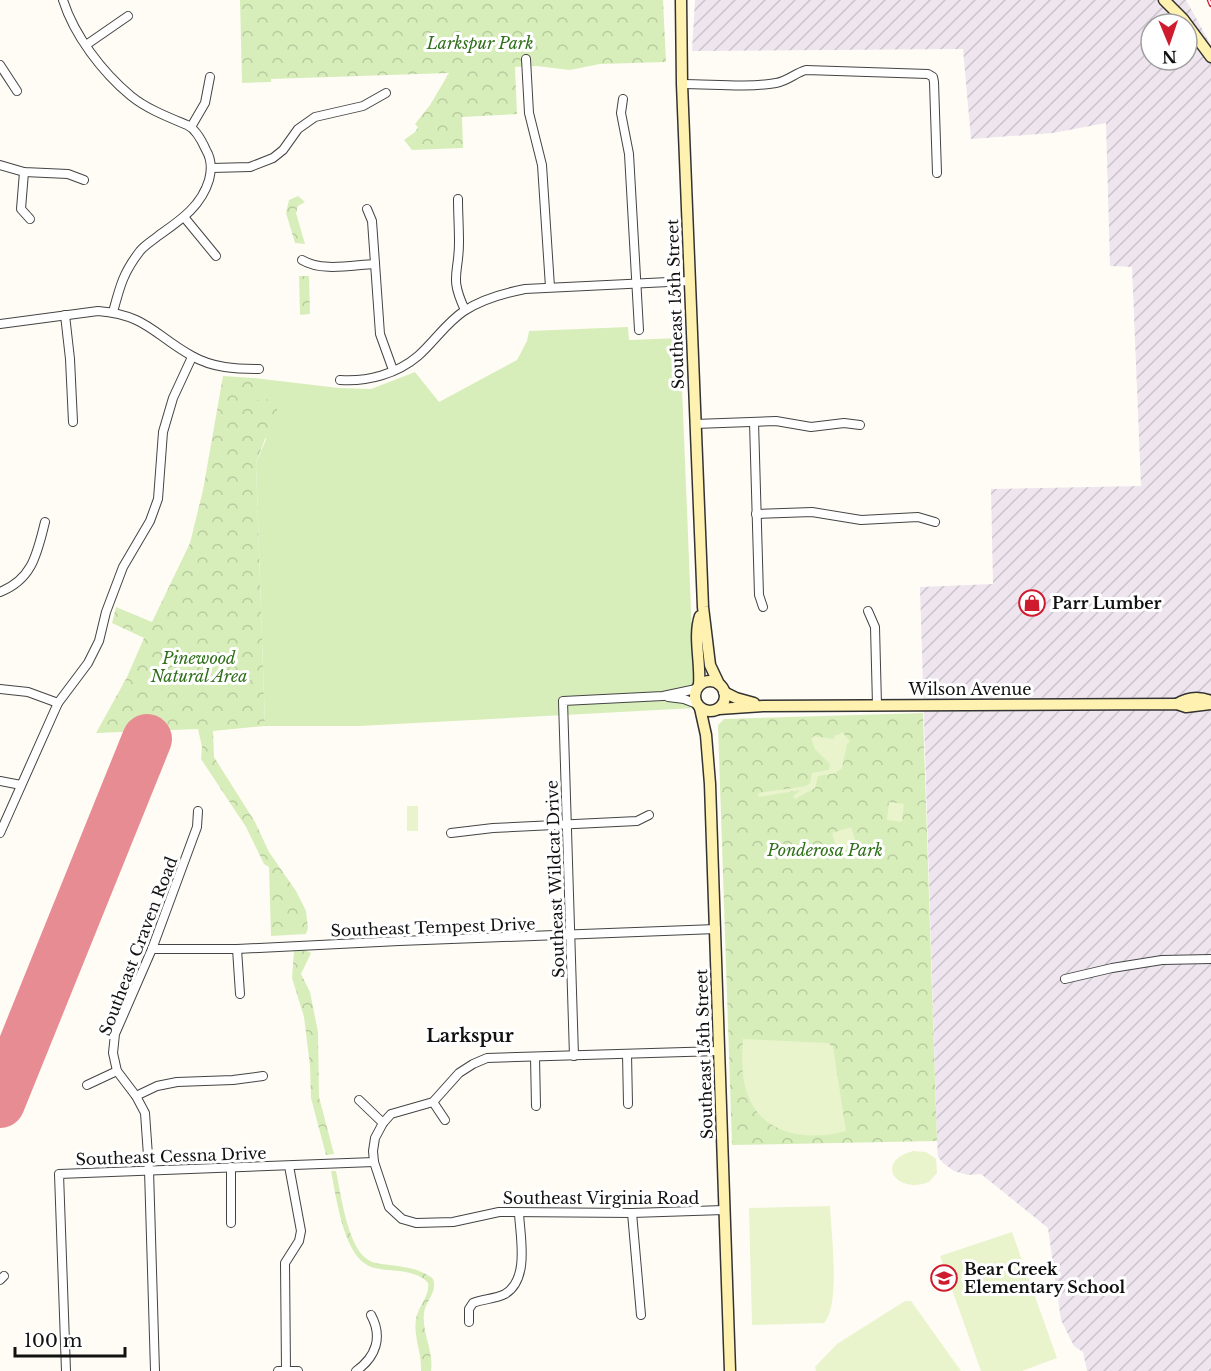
<svg xmlns="http://www.w3.org/2000/svg" width="1211" height="1371" font-family="'Libre Baskerville',serif">
  <style>
    .industrial { fill: url(#industrial-furrows); fill-rule: evenodd }
    .grass { fill: #d8eeba }
    .park { fill: url(#park-crowns) }
    .pitch { fill: #e9f4cc }
    .lines { fill: none; stroke-linecap: round; stroke-linejoin: round }
    .runway { stroke: #e78c92; stroke-width: 50 }
    .street-casing { stroke: #444; stroke-width: 10 }
    .secondary-casing { stroke: #333; stroke-width: 13 }
    .street { stroke: #fff; stroke-width: 8 }
    .secondary { stroke: #fff2b0; stroke-width: 10 }
    .rail-casing { stroke: #cf1b2e; stroke-width: 4.5 }
    .rail { stroke: #fff; stroke-width: 2; stroke-dasharray: 7; stroke-linecap: butt }
    .labels { text-anchor: middle; stroke-width: 6; stroke-linejoin: round; paint-order: stroke }
    .park-label { font-size: 16px; font-style: italic; fill: #30701a; stroke: #fff }
    .street-label { font-size: 16px; fill: #111; stroke: #fff }
    .poi-label { font-size: 16px; font-weight: bold; fill: #111; stroke: #fff; text-anchor: start }
    .neighbourhood-label { font-size: 18px; font-weight: bold; fill: #111; stroke: #fff }
  </style>
  <defs>
    <pattern id="industrial-furrows" width="10" height="10" patternUnits="userSpaceOnUse" patternTransform="scale(1.5)"><rect width="10" height="10" fill="#eee5ef"/><path d="M-1 1l2-2M0 10L10 0M9 11l2-2" fill="none" stroke="#cbc3cc"/></pattern>
    <pattern id="park-crowns" width="20" height="18" patternUnits="userSpaceOnUse" patternTransform="scale(1.5)"><rect width="20" height="18" fill="#d8eeba"/><path d="M2 6a3 3 0 1 1 6 0M12 15a3 3 0 1 1 6 0" fill="none" stroke="#b8cb9f"/></pattern>
  </defs>
  <rect width="100%" height="100%" fill="#fffcf5"/>
  <path class="industrial" d="M695 0H1186L1211 45V1371H1087L1083 1352 1074 1346 1061 1320 1048 1228 981 1174 968 1175 954 1171 943 1163 938 1157 937 1141 920 587 993 584 991 489 1141 486 1132 267 1110 266 1106 123 1053 133 971 139 963 49 692 51ZM1151 24H1187V60H1151Z"/>
  <polygon class="grass" points="628,327 629,340 680,338 695,708 359,726 265,726 256,463 267,437 253,400 253,378 339,388 371,389 415,372 439,402 517,360 527,341 529,331"/>
  <g class="park">
    <polygon points="240,0 663,0 666,62 600,64 570,70 536,66 515,67 517,114 462,117 463,148 412,150 404,140 415,132 418,127 415,124 430,105 449,73 271,79 271,82 242,83"/>
    <polygon points="298,196 305,202 298,206 296,213 305,244 295,243 286,213 289,200"/>
    <polygon points="299,276 309,276 310,314 300,315"/>
    <polygon points="223,376 253,378 254,400 276,399 279,429 265,439 256,463 265,726 213,731 214,757 255,822 269,852 296,891 306,911 308,928 306,934 271,936 269,867 264,864 246,827 201,759 202,747 198,729 96,733 127,677 144,638 112,623 116,607 152,622 190,543 203,490"/>
    <polygon points="923,713 937,1141 732,1145 718,725 724,719"/>
    <polygon points="294,951 307,951 311,953 301,974 310,992 318,1032 319,1097 334,1154 326,1155 311,1098 310,1066 304,1017 292,978"/>
    <path d="M331 1171H336C341 1194 347 1245 367 1259 374 1264 382 1264 390 1265 405 1267 422 1269 433 1279 438 1293 425 1300 424 1314 422 1334 434 1351 431 1371H421C422 1353 413 1336 416 1319 418 1306 430 1296 428 1283 422 1275 409 1272 399 1271 389 1270 376 1270 367 1265 343 1252 336 1196 331 1171Z"/>
  </g>
  <g class="pitch">
    <polygon points="842,732 850,741 847,744 842,768 836,773 818,776 815,788 795,799 793,796 801,790 759,797 758,793 806,786 810,783 812,773 829,770 830,764 815,749 811,739 814,736 834,739 835,735 838,735"/>
    <polygon points="889,802 904,804 902,822 887,820"/>
    <rect x="407" y="806" width="11" height="25"/>
    <polygon points="851,827 857,846 837,851 832,833"/>
    <path d="M743 1039 828 1043 833 1047 846 1131C807 1142 759 1135 746 1090 741 1074 742 1055 743 1039Z"/>
    <path d="M913 1151 926 1152 936 1159 937 1173 929 1182C897 1195 873 1162 913 1151Z"/>
    <path d="M830 1206C831 1231 841 1305 824 1323L752 1325 749 1208Z"/>
    <polygon points="1012,1232 1057,1358 1022,1371 981,1371 940,1256"/>
    <polygon points="905,1301 911,1301 961,1371 816,1371 815,1367 837,1344"/>
  </g>
  <g class="lines">
    <polyline class="runway" points="0,1103 147,739"/>
    <g class="street-casing">
      <g id="street">
        <path d="M63 0C74 35 102 72 131 96 147 109 168 117 187 125 196 129 202 141 206 150 212 160 212 169 209 180 201 207 179 221 158 236 152 241 145 245 140 251 123 273 120 286 113 312"/>
        <polyline points="86,45 128,16"/>
        <polyline points="526,59 529,113 542,165 550,287"/>
        <polyline points="0,65 17,91"/>
        <path d="M682 84C713 84 746 88 776 83 788 81 795 73 806 70L928 74 933 77 934 82 937 173"/>
        <polyline points="623,99 621,113 629,154 639,330"/>
        <polyline points="191,127 205,103 210,77"/>
        <polyline points="0,165 24,172 68,174 84,180"/>
        <polyline points="212,168 250,167 273,158 283,150 298,129 315,117 363,106 386,93"/>
        <polyline points="24,172 21,209 30,219"/>
        <path d="M458 199C458 213 459 227 459 242 459 275 449 276 465 310"/>
        <polyline points="367,209 372,221 380,334 393,370"/>
        <polyline points="184,217 216,256"/>
        <path d="M302 260C322 272 352 265 375 264"/>
        <polyline points="65,315 70,359 73,422"/>
        <path d="M0 324 98 311C147 315 154 335 192 356 213 368 236 369 259 369"/>
        <path d="M340 380C367 382 397 374 418 356 434 342 446 323 464 311 482 299 504 293 525 289L689 281"/>
        <polyline points="754,422 759,595 763,607"/>
        <polyline points="695,424 776,421 811,427 844,423 860,425"/>
        <polyline points="756,514 812,512 861,520 918,517 935,522"/>
        <path d="M0 592C33 579 37 553 45 522"/>
        <polyline points="868,611 875,627 877,705"/>
        <polyline points="0,689 28,692 58,703"/>
        <polyline points="668,697 684,699 697,704"/>
        <polyline points="0,781 21,785"/>
        <polyline points="0,833 58,703 88,663 99,641 106,612 123,567 150,521 158,499 163,432 173,398 192,357"/>
        <polyline points="451,833 493,828 637,821 649,815"/>
        <polyline points="152,949 237,949 399,941 716,929"/>
        <polyline points="237,949 240,994"/>
        <polyline points="1065,979 1112,968 1162,960 1211,959"/>
        <polyline points="719,1051 487,1058 473,1064 459,1073 433,1102 391,1114 383,1123 375,1138 373,1151 374,1162 389,1207 402,1219 416,1223 453,1222 499,1212 632,1213 724,1210"/>
        <polyline points="627,1054 628,1104"/>
        <polyline points="574,1056 563,701 663,696 696,689"/>
        <polyline points="535,1057 536,1106"/>
        <polyline points="87,1085 117,1071"/>
        <polyline points="136,1096 157,1086 177,1082 233,1080 263,1076"/>
        <polyline points="359,1100 383,1123"/>
        <polyline points="433,1102 445,1120"/>
        <polyline points="231,1167 231,1223"/>
        <polyline points="632,1213 641,1315"/>
        <polyline points="0,1280 4,1276"/>
        <path d="M469 1322V1309L473 1303C483 1299 495 1299 505 1294 530 1279 520 1236 519 1213"/>
        <polyline points="286,1370 285,1263 299,1241 301,1231 289,1166"/>
        <polyline points="66,1371 59,1174 374,1162"/>
        <polyline points="155,1371 149,1170 145,1113 136,1096 117,1071 113,1053 115,1034 152,949 197,827 198,811"/>
        <polyline points="278,1371 298,1371"/>
        <path d="M356 1371C376 1357 383 1337 371 1315"/>
      </g>
    </g>
    <g class="secondary-casing">
      <g id="secondary">
        <polyline points="681,0 682,84 703,607 710,665 719,684"/>
        <polyline points="1164,0 1183,19 1211,57"/>
        <circle cx="710" cy="696" r="15"/>
        <path d="M699 685C701 663 693 636 700 616"/>
        <polyline points="724,692 736,698 754,703"/>
        <path d="M1177 704C1188 697 1199 696 1211 701"/>
        <polyline points="700,708 706,735 710,784 730,1371"/>
        <polyline points="719,709 763,706 1177,704 1186,707 1211,704"/>
      </g>
    </g>
    <use href="#street" class="street"/>
    <use href="#secondary" class="secondary"/>
    <g class="rail-casing">
      <polyline id="rail" points="1209,0 1211,5"/>
    </g>
    <use href="#rail" class="rail"/>
  </g>
  <defs>
    <g id="shop-ring" transform="scale(1.35)"><circle r="9.5" fill="#fff" stroke="#cf1b2e" stroke-width="1.5"/><path d="M-5-2.5h2.3a2.7 3.5 0 0 1 5.4 0H5L5.5 6h-11ZM-1.5-2.5h3a1.5 2.3 0 0 0-3 0Z" fill="#cf1b2e"/></g>
    <g id="school-ring" transform="scale(1.35)"><circle r="9.5" fill="#fff" stroke="#cf1b2e" stroke-width="1.5"/><path d="M0-5L7-2L0 1L-7-2ZM-4 1L0 2.5L4 1V4Q0 6-4 4Z" fill="#cf1b2e"/></g>
  </defs>
  <g fill-rule="evenodd">
    <use href="#shop-ring" x="1032" y="603"/>
    <use href="#school-ring" x="944" y="1278"/>
  </g>
  <g class="labels">
    <g class="park-label">
      <text x="480" y="49">Larkspur Park</text>
      <text x="199" y="664">Pinewood<tspan x="199" dy="18">Natural Area</tspan></text>
      <text x="825" y="856">Ponderosa Park</text>
    </g>
    <g class="street-label">
      <text transform="translate(675 304) rotate(-92)" y="6">Southeast 15th Street</text>
      <text x="970" y="695">Wilson Avenue</text>
      <text transform="translate(555 879) rotate(-92)" y="6">Southeast Wildcat Drive</text>
      <text transform="translate(433 927) rotate(-2)" y="6">Southeast Tempest Drive</text>
      <text transform="translate(138 946) rotate(-69)" y="6">Southeast Craven Road</text>
      <text transform="translate(704 1054) rotate(-92)" y="6">Southeast 15th Street</text>
      <text transform="translate(171 1156) rotate(-2)" y="6">Southeast Cessna Drive</text>
      <text x="601" y="1204">Southeast Virginia Road</text>
    </g>
    <g class="poi-label">
      <text x="1052" y="609">Parr Lumber</text>
      <text x="964" y="1275">Bear Creek<tspan x="964" dy="18">Elementary School</tspan></text>
    </g>
    <g class="neighbourhood-label">
      <text x="470" y="1042">Larkspur</text>
    </g>
  </g>
  <g transform="translate(1169 42) rotate(178)"><circle r="28" fill="#ffffff" stroke="#a0a0a0" stroke-width="1.5"/>
  <path d="M0-4.5L10 22L0 15L-10 22Z" fill="#cf1b2e"/>
  <text y="-9" font-size="16" font-weight="bold" text-anchor="middle" fill="#111111">N</text>
  </g>
  <path d="M15 1347v9h110v-9" fill="none" stroke="#111111" stroke-width="3"/>
  <text x="24" y="1347" font-size="18" fill="#111111" stroke="#ffffff" stroke-width="4.5" paint-order="stroke">100 m</text>
</svg>
